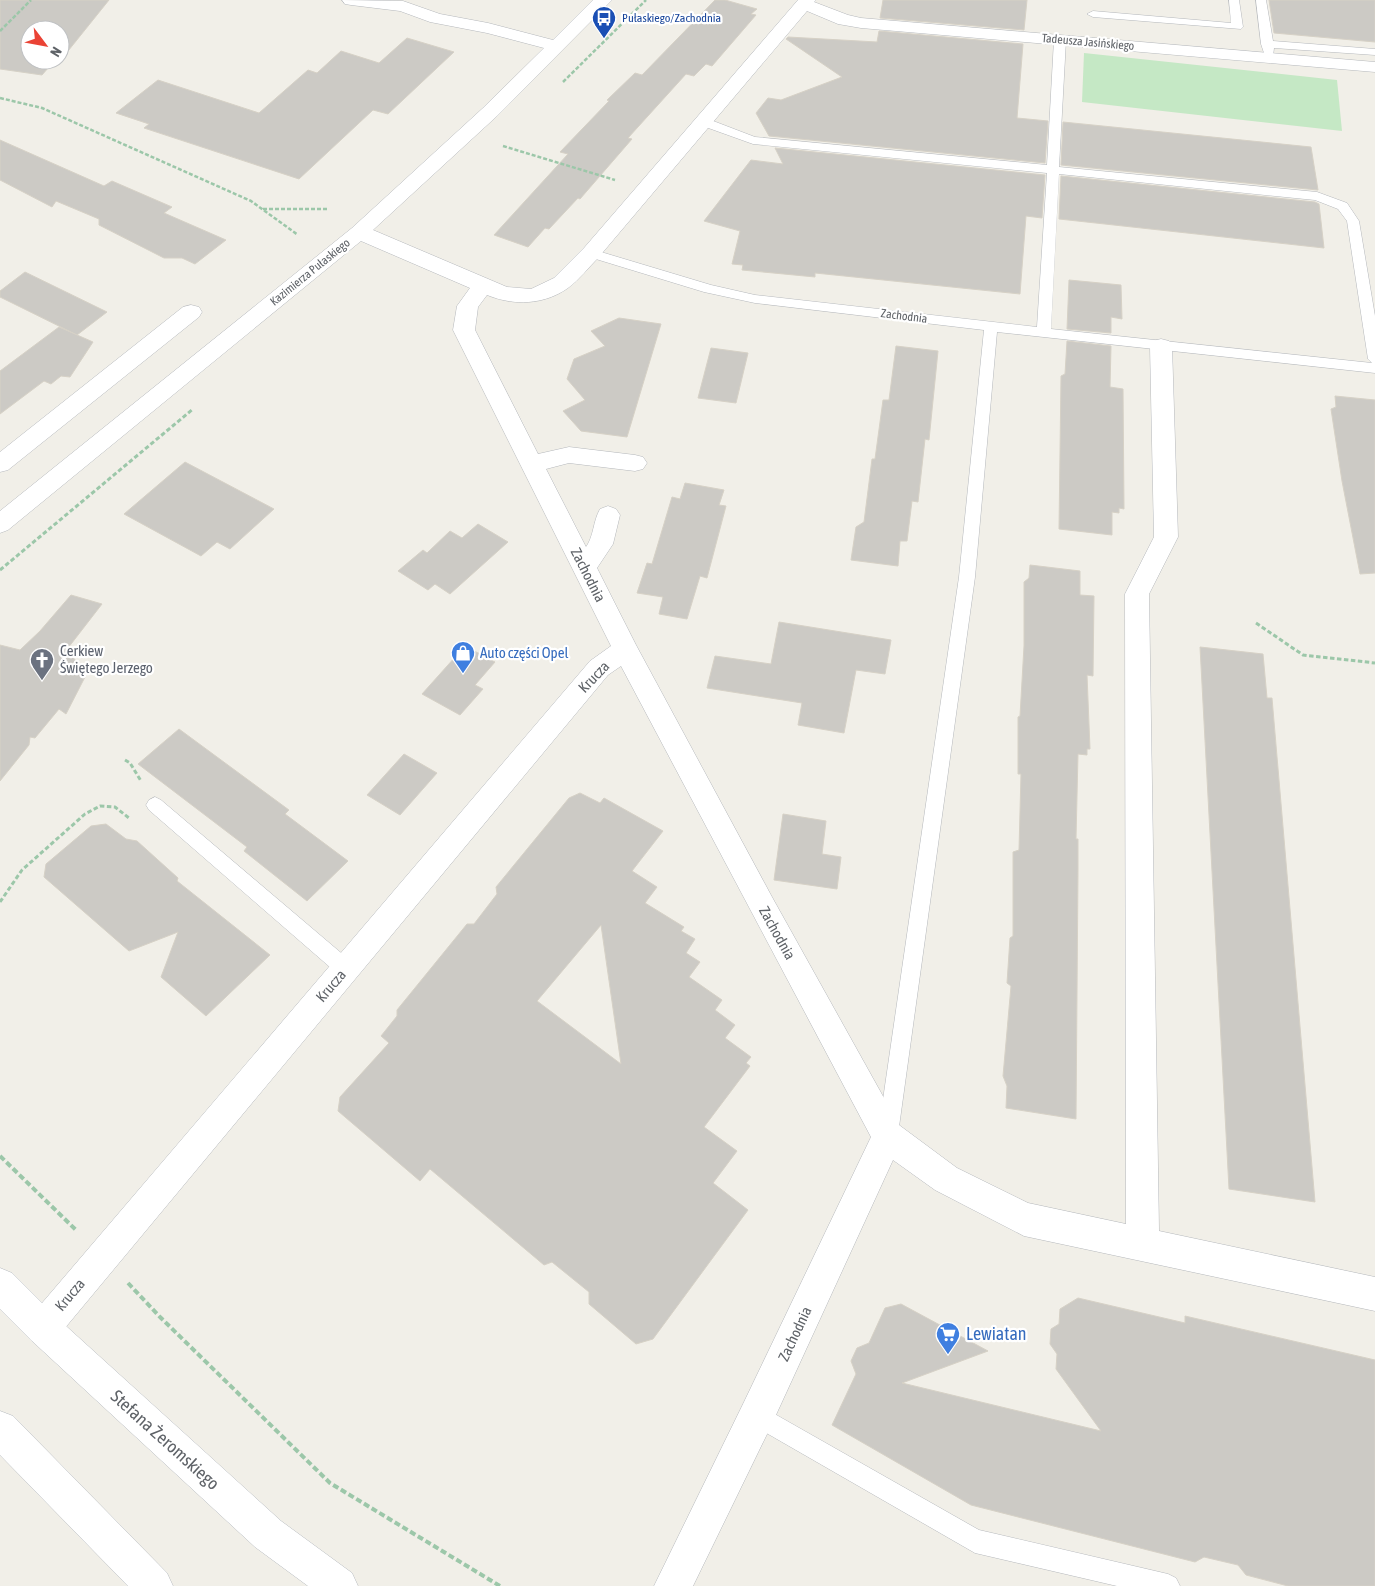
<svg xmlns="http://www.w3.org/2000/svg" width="1375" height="1586" font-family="'Asap Condensed',sans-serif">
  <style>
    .green { fill: #c5e8c5 }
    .building { fill: #cccac5; stroke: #d6d1c6; fill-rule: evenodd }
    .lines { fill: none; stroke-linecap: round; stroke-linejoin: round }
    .lane-casing { stroke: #b5b8bc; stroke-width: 1 }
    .street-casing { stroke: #b5b8bc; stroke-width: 1 }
    .secondary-casing { stroke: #b6babf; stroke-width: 1 }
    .path-far2 { stroke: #9cc7a9; stroke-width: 2.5; stroke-dasharray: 4 2; stroke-linecap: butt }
    .path-far1 { stroke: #9cc7a9; stroke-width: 3; stroke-dasharray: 4.5 2.5; stroke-linecap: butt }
    .path { stroke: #9cc7a9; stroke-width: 4; stroke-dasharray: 6 3; stroke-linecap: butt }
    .lane { fill: #fff; fill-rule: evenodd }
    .street { fill: #fff; fill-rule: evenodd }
    .secondary { fill: #fff; fill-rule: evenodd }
    .labels { text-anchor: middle; stroke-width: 4.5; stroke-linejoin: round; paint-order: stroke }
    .far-transit-label { font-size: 12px; fill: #164399; stroke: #fff; text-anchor: start }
    .far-street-label { font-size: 12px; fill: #5f6368; stroke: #fff }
    .street-label { font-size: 15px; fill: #5f6368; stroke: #fff }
    .worship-label { font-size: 15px; fill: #5b616d; stroke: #fff; text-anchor: start }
    .shop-label { font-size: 15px; fill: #366cbe; stroke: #fff; text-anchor: start }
    .near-shop-label { font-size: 18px; fill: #366cbe; stroke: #fff; text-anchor: start }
    .near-street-label { font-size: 18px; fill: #5f6368; stroke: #fff }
  </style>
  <rect width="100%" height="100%" fill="#f1efe8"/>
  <polygon class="green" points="1084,53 1337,80 1342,131 1082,102"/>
  <g class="building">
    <path d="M0 0H109L60 61 55 60 42 75 0 69ZM30 30H60V60H30Z"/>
    <polygon points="715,0 725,0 757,9 751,14 756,15 712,66 706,64 694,76 686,74 628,138 632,139 580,199 578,198 549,229 545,228 528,247 494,235 568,154 560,152 609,101 607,100 635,73 642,75"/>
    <polygon points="883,0 1027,0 1024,30 880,18"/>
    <polygon points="1269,0 1375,0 1375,42 1274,33"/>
    <polygon points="879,31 1023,44 1017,118 1048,121 1045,163 769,136 756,113 768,98 781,100 842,77 786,39 788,37 877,42"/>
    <polygon points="407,38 454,52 388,114 373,110 299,179 144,128 149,124 116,113 158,80 259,113 308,70 317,73 341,51 379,63"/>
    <polygon points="1063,122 1311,147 1318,190 1061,165"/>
    <polygon points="0,140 104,186 112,181 172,207 164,213 226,240 195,264 182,258 164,258 99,225 99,219 56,201 52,207 0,180"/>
    <polygon points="775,148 1045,175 1042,218 1026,216 1020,294 815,273 815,277 742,270 743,265 732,264 740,231 704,221 751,160 783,164"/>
    <polygon points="1061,176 1315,202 1319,204 1324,248 1059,219"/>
    <polygon points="25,272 107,312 77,335 0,297 0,291"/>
    <polygon points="1069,280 1121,285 1122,319 1111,317 1111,333 1067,329"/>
    <polygon points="619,318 661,324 627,437 581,431 563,411 585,400 567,379 574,359 605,346 591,331"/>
    <polygon points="59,327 93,342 70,377 61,376 51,384 44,381 0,414 0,371"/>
    <polygon points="1067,341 1111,346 1110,387 1123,389 1124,509 1119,508 1119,513 1112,512 1112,535 1059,529 1061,376 1065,374"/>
    <polygon points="896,346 938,351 929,440 925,439 918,502 912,501 907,541 900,541 898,566 851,560 856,527 864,522 872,459 875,459 883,400 889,400"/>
    <polygon points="711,348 748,353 736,403 698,398"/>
    <polygon points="1335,396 1375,400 1375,573 1360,574 1342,481 1331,409 1336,407"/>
    <polygon points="185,462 274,509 230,549 217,542 201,556 124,514"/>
    <polygon points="685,483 724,490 719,505 726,506 707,578 700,576 687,619 659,614 663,597 637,593 647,563 652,564 672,497 680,499"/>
    <polygon points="478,524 508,542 450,594 435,584 428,590 398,571 423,550 427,553 450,531 462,538"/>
    <polygon points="1030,565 1080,571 1080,595 1094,596 1093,676 1087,675 1090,749 1087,749 1087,755 1078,754 1076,839 1078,839 1078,870 1076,1119 1006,1108 1007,1086 1003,1076 1011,986 1007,983 1010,938 1013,936 1013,852 1019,850 1021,774 1018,774 1018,717 1020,716 1024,646 1024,582 1029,578"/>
    <polygon points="71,595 102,604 68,648 85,677 66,714 59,709 35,738 30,737 29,745 0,781 0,645 20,650 40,631"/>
    <polygon points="779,622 891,640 885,674 856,670 844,733 798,725 802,703 707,688 715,656 771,664"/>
    <polygon points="465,646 495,662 475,685 483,689 460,715 422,694"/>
    <polygon points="1200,647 1263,654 1267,698 1272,698 1315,1202 1229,1189"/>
    <polygon points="179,729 289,810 285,814 348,861 307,901 244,851 247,847 138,764"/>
    <polygon points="404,754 437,773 400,815 367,795"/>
    <path d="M580 793 600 803 604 798 663 831 632 871 657 887 645 903 684 927 681 931 695 939 686 953 700 962 689 977 722 1000 715 1010 735 1025 725 1038 751 1057 746 1063 750 1066 704 1127 737 1151 713 1183 748 1210 653 1339 636 1344 589 1304V1292L552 1262 544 1265 430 1169 420 1181 338 1111 340 1097 389 1043 381 1036 397 1016V1010L467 924H474L497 894 496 887 569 798ZM601 925 621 1064 537 1001Z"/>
    <polygon points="783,814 826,821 822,854 841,857 837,889 774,880"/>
    <polygon points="106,824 126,839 137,841 178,878 177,881 270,955 206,1016 161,977 178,932 129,951 44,877 46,864 91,826"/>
    <polygon points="1078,1298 1185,1323 1185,1316 1375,1360 1375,1586 1288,1586 1246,1575 1238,1565 1204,1557 1195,1562 971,1505 832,1425 856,1374 851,1361 857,1348 869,1343 885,1308 901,1304 988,1351 902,1383 1101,1431 1056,1369 1057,1354 1050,1344 1051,1329 1059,1324 1060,1309"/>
  </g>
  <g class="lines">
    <g class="lane-casing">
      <g id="lane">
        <polygon points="1229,0 1239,0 1243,27 1241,29 1093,17 1087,14 1093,11 1231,23"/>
        <polygon points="1256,0 1266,0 1273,41 1375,49 1375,55 1274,48 1273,56 1265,56 1261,44"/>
        <path d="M1060 37 1066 40 1059 167 1317 192 1347 203 1359 221 1375 316V373L997 332 975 577 898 1134 895 1141 888 1144 881 1141 878 1134 959 577 984 330 755 303 704 292 586 256 584 253 591 249 711 285 755 295 1037 327 1047 173 753 144 700 125 698 122 700 119H708L755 137 1047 165 1054 40ZM1059 174 1315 200 1338 209 1347 221 1368 359 1372 363 1051 329Z"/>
        <polygon points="155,797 161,800 353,963 355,969 353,975 346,978 339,975 149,810 146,805 149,800"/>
        <polygon points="757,1404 979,1530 1168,1574 1176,1578 1180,1586 1117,1586 975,1553 749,1423 746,1415 749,1407"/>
      </g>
    </g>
    <g class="street-casing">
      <g id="street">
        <path d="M342 0 403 1 440 14 488 23 553 40 593 0H612L497 116 373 230 507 287 531 289 554 278 584 248 798 0H816L814 2 848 15 861 18 1375 62V72L861 28 838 24 807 11 598 258C589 267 579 280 568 288 544 305 514 306 487 295L478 307 475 330 538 454 569 447 635 455 643 457 647 463 643 469 635 471 569 463 546 469 586 547C594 536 593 521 600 509L608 506 616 509 620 515 613 544 597 568 636 645 772 897 899 1125 957 1168 1028 1203 1126 1224 1125 594 1154 537 1150 346 1153 341 1161 339 1169 341 1172 346 1178 537 1149 594 1159 1231 1375 1277V1311L1024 1236 935 1190 893 1160 770 1428 693 1586H654L744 1402 871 1137 621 666 608 675 55 1340 43 1345 31 1340 26 1328 31 1316 590 661 611 646 453 330 457 306 470 288 361 241 8 530 0 533V511L352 228 483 108 544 48 487 33 430 22 400 11 351 5 345 4Z"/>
        <polygon points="191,305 199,307 202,312 199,317 8,470 0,472 0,452 183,307"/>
      </g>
    </g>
    <g class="secondary-casing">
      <g id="secondary">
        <polygon points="0,1268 12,1273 55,1316 281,1521 352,1573 358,1586 308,1586 255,1547 31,1340 0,1309"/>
        <polygon points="0,1411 13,1416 167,1573 173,1586 128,1586 0,1455"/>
      </g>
    </g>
    <g class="path-far2">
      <polyline points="0,31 31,0"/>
      <polyline points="563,82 646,0"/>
      <polyline points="0,98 42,108 251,201 298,235"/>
      <polyline points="503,146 615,180"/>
      <polyline points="263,209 328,209"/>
    </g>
    <g class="path-far1">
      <polyline points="0,570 193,409"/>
      <polyline points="1256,623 1303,655 1375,663"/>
      <polyline points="125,760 130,763 141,781"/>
      <polyline points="0,902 22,870 85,814 100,806 115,807 129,818"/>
    </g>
    <g class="path">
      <polyline points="0,1156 76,1230"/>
      <polyline points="128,1283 160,1317 330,1483 500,1586"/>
    </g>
    <use href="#lane" class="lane"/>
    <use href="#street" class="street"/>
    <use href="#secondary" class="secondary"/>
  </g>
  <defs>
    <g id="bus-pin" transform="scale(1.25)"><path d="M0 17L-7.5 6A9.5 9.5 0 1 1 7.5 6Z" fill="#1a4fb4" stroke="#fff"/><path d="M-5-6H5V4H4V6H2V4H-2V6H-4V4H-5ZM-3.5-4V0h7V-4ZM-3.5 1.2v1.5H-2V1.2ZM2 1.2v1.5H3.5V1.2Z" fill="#fff"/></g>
    <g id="shop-pin" transform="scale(1.25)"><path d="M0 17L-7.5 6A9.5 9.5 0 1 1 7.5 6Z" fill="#3f7fe0" stroke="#fff"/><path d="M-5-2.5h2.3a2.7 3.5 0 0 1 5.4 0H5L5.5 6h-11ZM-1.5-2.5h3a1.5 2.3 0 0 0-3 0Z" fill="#fff"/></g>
    <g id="church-pin" transform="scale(1.25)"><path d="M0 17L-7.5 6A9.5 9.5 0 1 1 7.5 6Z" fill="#6b7280" stroke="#fff"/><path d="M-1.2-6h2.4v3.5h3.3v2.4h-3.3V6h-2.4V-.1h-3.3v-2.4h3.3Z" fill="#fff"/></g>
    <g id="supermarket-pin" transform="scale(1.25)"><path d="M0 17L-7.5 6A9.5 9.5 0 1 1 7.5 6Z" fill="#3f7fe0" stroke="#fff"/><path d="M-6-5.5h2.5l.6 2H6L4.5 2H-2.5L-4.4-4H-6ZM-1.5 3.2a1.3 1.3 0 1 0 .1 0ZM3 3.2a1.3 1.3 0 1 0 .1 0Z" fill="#fff"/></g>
  </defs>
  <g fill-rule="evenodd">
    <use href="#bus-pin" x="604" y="18"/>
    <use href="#shop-pin" x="463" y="653"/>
    <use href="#church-pin" x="42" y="660"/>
    <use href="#supermarket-pin" x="948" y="1334"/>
  </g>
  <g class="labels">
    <g class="far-transit-label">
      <text x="622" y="22">Pułaskiego/Zachodnia</text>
    </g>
    <g class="far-street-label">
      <text transform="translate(1088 42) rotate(5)" y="4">Tadeusza Jasińskiego</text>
      <text transform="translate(310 272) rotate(-39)" y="4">Kazimierza Pułaskiego</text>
      <text transform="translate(904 316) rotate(7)" y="4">Zachodnia</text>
    </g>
    <g class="street-label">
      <text transform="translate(588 575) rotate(63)" y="5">Zachodnia</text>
      <text transform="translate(594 677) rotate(-46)" y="5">Krucza</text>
      <text transform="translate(777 933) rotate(61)" y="5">Zachodnia</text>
      <text transform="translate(331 986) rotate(-49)" y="5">Krucza</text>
      <text transform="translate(70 1295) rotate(-50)" y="5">Krucza</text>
      <text transform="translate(795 1334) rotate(-65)" y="5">Zachodnia</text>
    </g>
    <g class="worship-label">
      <text x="60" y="656">Cerkiew<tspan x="60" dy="17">Świętego Jerzego</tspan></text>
    </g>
    <g class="shop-label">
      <text x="480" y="658">Auto części Opel</text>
    </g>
    <g class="near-shop-label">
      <text x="966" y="1340">Lewiatan</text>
    </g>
    <g class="near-street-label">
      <text transform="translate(165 1440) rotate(42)" y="6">Stefana Żeromskiego</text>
    </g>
  </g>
  <g transform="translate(45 45) rotate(122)"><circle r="24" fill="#ffffff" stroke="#bfc1c3"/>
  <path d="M0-4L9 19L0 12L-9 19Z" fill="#ea4335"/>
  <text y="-8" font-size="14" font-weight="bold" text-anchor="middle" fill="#5f6368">N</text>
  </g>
</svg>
